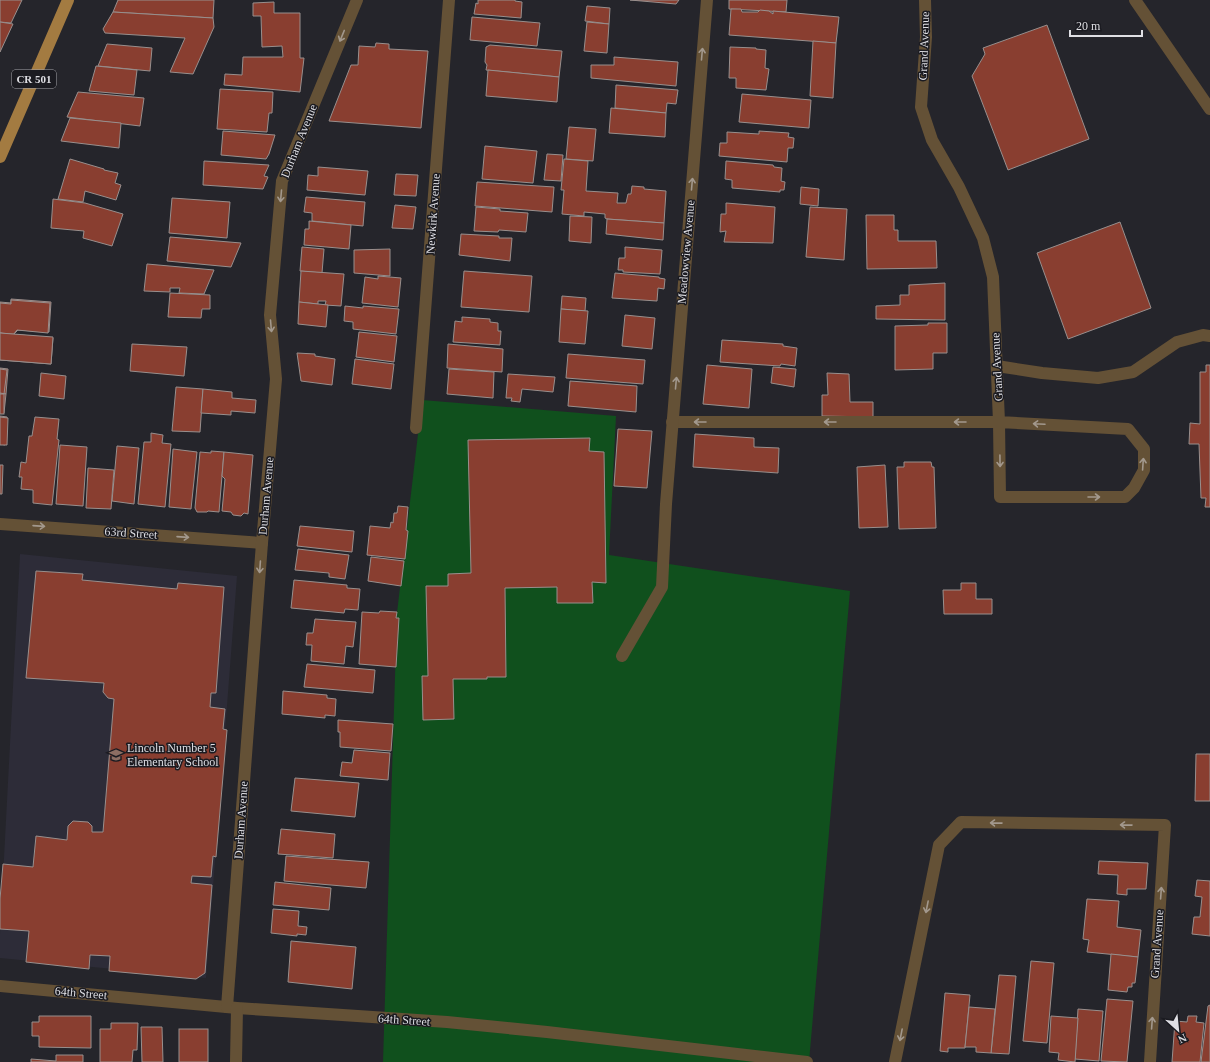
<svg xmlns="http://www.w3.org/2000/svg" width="1210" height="1062" font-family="'Times New Roman',serif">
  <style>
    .built { fill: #2d2c38 }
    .green { fill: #10501d }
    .building { fill: #893e30; stroke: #988f8d }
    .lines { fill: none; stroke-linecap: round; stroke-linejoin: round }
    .minor { stroke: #645136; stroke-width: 12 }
    .major { stroke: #a37b41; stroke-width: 12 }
    .oneway { stroke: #a2988d }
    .labels { text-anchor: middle; stroke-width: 3; stroke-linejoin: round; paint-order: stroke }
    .shield { fill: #1b1b21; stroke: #a4a4aa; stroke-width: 1 }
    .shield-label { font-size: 11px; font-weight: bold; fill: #dfdfe4 }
    .street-label { font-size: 12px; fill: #dfdfe4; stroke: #1b1b21 }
    .poi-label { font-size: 12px; fill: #dfdfe4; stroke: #1b1b21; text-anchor: start }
  </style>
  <rect width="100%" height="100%" fill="#25252b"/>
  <polygon class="built" points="20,554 237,576 206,978 0,958 0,934"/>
  <polygon class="green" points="422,400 616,416 609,555 850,591 809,1062 383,1062 397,613"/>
  <g class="building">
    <polygon points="0,0 22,0 11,23 0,22"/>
    <polygon points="118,0 214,0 213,18 113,12"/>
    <polygon points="478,0 515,0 515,1 522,2 521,18 474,14 476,3 478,4"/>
    <polygon points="630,0 679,0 676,4"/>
    <polygon points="729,0 787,0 786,12 729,9"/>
    <polygon points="274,2 274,13 300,13 300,58 304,58 300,92 224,85 225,74 242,75 243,57 283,57 282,46 262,47 261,16 253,16 253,3"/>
    <polygon points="587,6 610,8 609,24 585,21"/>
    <polygon points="731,9 741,9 742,12 758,12 760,10 769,11 773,14 773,11 839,17 836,43 729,35"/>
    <polygon points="113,12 213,18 214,27 193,74 170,72 185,38 105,33 103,29"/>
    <polygon points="472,17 540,23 537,46 470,40"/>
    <polygon points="0,22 13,24 0,52"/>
    <polygon points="587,22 609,24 607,53 584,51"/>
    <polygon points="1047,25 1089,139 1008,170 972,76 985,54 983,48"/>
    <polygon points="813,41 836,43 833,98 810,96"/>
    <polygon points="376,43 389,44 389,49 428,51 421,128 329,121 351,65 358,65 359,46 375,47"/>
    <polygon points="107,44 152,48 150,71 98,66"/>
    <polygon points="490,45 562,51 559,77 486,70 487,65 485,62 486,47"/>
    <polygon points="730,47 756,48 756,49 766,50 765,68 769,69 766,90 736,88 736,78 729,78"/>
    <polygon points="614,57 678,62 676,86 591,78 591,65 614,65"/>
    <polygon points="96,66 137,70 134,95 89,91"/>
    <polygon points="488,70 559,77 557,102 486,96"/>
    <polygon points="616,85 678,90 676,104 667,103 666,113 615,108"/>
    <polygon points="220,89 273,92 272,113 269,113 267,132 217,129"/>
    <polygon points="78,92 144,98 140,126 67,117"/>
    <polygon points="742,94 811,100 809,128 739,122"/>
    <polygon points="611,108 666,113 665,137 609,133"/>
    <polygon points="70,118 121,123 119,148 61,141"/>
    <polygon points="569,127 596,129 593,161 566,159"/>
    <polygon points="223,131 275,135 269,154 266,159 221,155"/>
    <polygon points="759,131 789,133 788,137 794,138 793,148 788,148 787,162 719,156 720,143 727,143 727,132 759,134"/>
    <polygon points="485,146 537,151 533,183 482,179"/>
    <polygon points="547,154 563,155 561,181 544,180"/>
    <polygon points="70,159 104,169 104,170 118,173 115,183 121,185 116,200 85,191 83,202 58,199"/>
    <polygon points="564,159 588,161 586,191 618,193 617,203 626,203 628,194 631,194 632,186 644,187 644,189 666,191 664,223 607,219 605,218 605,214 584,212 584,216 562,214 564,190 561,190"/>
    <polygon points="204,161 269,165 264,176 268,177 263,189 203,185"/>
    <polygon points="726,161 773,165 774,167 782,168 781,181 785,182 784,190 780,190 780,192 732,188 732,180 725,179"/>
    <polygon points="318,167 368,171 365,195 307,190 308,175 318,176"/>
    <polygon points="396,174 418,175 416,196 394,195"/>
    <polygon points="477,182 554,187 552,212 475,206"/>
    <polygon points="801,187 819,189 818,206 800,204"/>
    <polygon points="306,197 365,202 363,226 312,221 312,213 304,212"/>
    <polygon points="172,198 230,202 227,238 169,233"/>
    <polygon points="53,199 85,203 123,214 112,246 83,238 84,231 51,228"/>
    <polygon points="726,203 775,207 773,243 724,242 726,231 720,232 721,214 726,214"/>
    <polygon points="395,205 416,207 413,229 392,228"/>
    <polygon points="476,207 500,209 500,211 528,213 526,232 499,230 498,232 474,231"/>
    <polygon points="810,207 847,209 844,260 806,257"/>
    <polygon points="866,215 894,215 894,230 898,230 898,241 936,241 937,268 867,269"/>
    <polygon points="570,216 592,217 591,243 569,241"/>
    <polygon points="607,219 664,223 663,240 606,234"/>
    <polygon points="309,221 351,225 349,249 304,245 305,229 309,229"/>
    <polygon points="1120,222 1151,308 1068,339 1037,253"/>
    <polygon points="461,234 499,236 499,238 512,238 510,261 459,255"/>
    <polygon points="170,237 241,243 231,267 167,261"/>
    <polygon points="302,247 324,249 322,273 300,271"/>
    <polygon points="625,247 662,250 660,274 623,272 623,270 618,270 619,258 625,258"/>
    <polygon points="390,249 390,276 354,273 354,250"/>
    <polygon points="147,264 214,270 204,294 179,293 180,288 170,288 170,292 144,291"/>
    <polygon points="301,271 344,274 341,306 325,305 326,301 318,301 318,304 299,302"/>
    <polygon points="464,271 532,276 529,312 461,307"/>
    <polygon points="615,273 659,277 659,278 665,279 664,289 658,288 657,301 612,298"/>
    <polygon points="378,276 401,278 398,307 362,303 365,277 378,279"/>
    <polygon points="945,283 945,320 876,319 876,306 900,305 900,295 909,295 909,285"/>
    <polygon points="170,293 210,295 210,309 202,309 201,318 168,317"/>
    <polygon points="562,296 586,298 585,311 561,309"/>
    <polygon points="11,299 51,302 49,332 18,330 14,334 0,333 0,302 11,303"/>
    <polygon points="11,300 50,303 48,333 17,330 13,335 0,333 0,303 11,304"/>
    <polygon points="299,302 328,305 326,327 298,324"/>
    <polygon points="345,306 363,308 363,306 399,309 396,334 353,329 353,322 344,321"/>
    <polygon points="561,309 588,311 585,344 559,342"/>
    <polygon points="625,315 655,318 652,349 622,346"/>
    <polygon points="462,317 490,319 490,322 498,323 498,331 501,331 500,345 453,342 455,321 462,322"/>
    <polygon points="928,323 947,323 947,353 933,353 933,369 895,370 895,326 928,325"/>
    <polygon points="359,332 397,336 394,362 356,357"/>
    <polygon points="0,333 53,338 51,364 0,360"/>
    <polygon points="0,333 53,337 51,364 0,360"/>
    <polygon points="722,340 783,344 783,346 797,348 795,366 781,364 780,366 720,362"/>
    <polygon points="132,344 187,347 184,376 130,371"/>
    <polygon points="448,344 503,349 502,372 447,368"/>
    <polygon points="297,353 315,354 315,356 335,359 332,385 301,381"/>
    <polygon points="568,354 645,360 643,384 566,378"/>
    <polygon points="355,359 394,364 391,389 352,384"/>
    <polygon points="707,365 752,369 749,408 703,404"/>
    <polygon points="1206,365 1210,365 1210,507 1205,507 1206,498 1201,498 1199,444 1189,444 1190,423 1200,424 1200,372 1206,372"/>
    <polygon points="773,367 796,369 794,387 771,383"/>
    <polygon points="0,368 8,369 6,394 0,393"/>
    <polygon points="0,369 7,370 4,394 0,394"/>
    <polygon points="449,369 494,372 493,398 447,394"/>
    <polygon points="41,373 66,376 64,399 39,396"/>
    <polygon points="827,373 849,374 850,402 873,402 873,417 822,416 822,395 828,395"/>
    <polygon points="508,374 555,377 553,392 522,389 520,402 511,401 512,398 506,398"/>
    <polygon points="570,381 637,386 636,412 568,406"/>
    <polygon points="176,387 203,389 200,432 172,431"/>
    <polygon points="203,389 232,392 232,398 256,400 255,413 231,411 231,415 201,413"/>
    <polygon points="0,393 6,394 4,413 0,413"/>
    <rect x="0" y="394" width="4" height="20"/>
    <polygon points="0,416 7,417 5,445 0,444"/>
    <polygon points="0,417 8,418 7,445 0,445"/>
    <polygon points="35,417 59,419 57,439 59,440 52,505 33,503 33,490 21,489 22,477 19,477 21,462 26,463 29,436 32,436"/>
    <polygon points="618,429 652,431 647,488 614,486"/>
    <polygon points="151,433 163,435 162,443 171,444 165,507 138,504 144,442 151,442"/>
    <polygon points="695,434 754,438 754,447 779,448 778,473 693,467"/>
    <polygon points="590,438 589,451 604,452 606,583 592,582 593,603 557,603 557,587 505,588 506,677 487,677 487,679 453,679 454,719 423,720 422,676 428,676 426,586 448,586 448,574 471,573 468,440"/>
    <polygon points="60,445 87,447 83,506 56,504"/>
    <polygon points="117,446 139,448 134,504 112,501"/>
    <polygon points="173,449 197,452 191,509 169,507"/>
    <polygon points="211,451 224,452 219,512 208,511 207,512 197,512 195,508 200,452 211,453"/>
    <polygon points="224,452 253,455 248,514 244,513 241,516 233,515 231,512 222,511 225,479 222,476"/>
    <polygon points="904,462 931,462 932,467 934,467 936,528 899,529 897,467 904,467"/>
    <polygon points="0,465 3,465 2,494 0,494"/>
    <polygon points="885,465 888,527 859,528 857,467"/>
    <polygon points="88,468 114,470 111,509 86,508"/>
    <polygon points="398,506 408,507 406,530 408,531 405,559 367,555 370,526 390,528 391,522 393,523 394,513 397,513"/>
    <polygon points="300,526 354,531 352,552 297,546"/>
    <polygon points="298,549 349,555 345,579 329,577 329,573 295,570"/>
    <polygon points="371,557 404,561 401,586 368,581"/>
    <polygon points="36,571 83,574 82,580 177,589 178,583 224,587 216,693 211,693 210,707 225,709 223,729 227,730 216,857 213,856 211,877 192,876 191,883 212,885 205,973 196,979 109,971 110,956 90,955 89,969 26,962 29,931 0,929 0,899 3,864 33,867 36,836 67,840 68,826 73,821 88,822 92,826 92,832 103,832 114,699 108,698 103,692 104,683 26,678"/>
    <polygon points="294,580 347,585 347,588 360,589 358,610 345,609 344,613 291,608"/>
    <polygon points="961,583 976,583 976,599 992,599 992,614 944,614 943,590 961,590"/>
    <polygon points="380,611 397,612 396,618 399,618 396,667 359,664 362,612 379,613"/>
    <polygon points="315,619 356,622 353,647 346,646 344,664 311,661 312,645 306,645 307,633 313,633"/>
    <polygon points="307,664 375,670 373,693 304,687"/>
    <polygon points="283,691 327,695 327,698 336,699 335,716 325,715 325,718 282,714"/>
    <polygon points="338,720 393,724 391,751 340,747 340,732 338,732"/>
    <polygon points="354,750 390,753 388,780 340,776 342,762 352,763"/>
    <polygon points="1196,754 1210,754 1210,801 1195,801"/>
    <polygon points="295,778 359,783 355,817 291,811"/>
    <polygon points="281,829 335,834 333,858 278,854"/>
    <polygon points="286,856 369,862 366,888 284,881"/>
    <polygon points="1099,861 1148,863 1146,889 1127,889 1127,895 1117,894 1118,875 1098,874"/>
    <polygon points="1197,880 1210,881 1210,936 1192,934 1194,917 1200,917 1202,897 1195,896"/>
    <polygon points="275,882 331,888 329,910 273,905"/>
    <polygon points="1087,899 1119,901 1117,927 1141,930 1138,957 1087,952 1089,940 1083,939"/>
    <polygon points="273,909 299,911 298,926 307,927 306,935 297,934 297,936 271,933"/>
    <polygon points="291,941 356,947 352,989 288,982"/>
    <polygon points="1111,954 1138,957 1135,983 1132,983 1132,987 1128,987 1127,992 1108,990"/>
    <polygon points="1031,961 1054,963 1047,1043 1023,1041"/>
    <polygon points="999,975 1016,976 1009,1054 991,1053"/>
    <polygon points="945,993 970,995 965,1048 948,1048 948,1052 940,1051"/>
    <polygon points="1107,999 1133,1001 1127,1062 1101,1061"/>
    <polygon points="1210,1005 1210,1062 1201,1062 1208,1006"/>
    <polygon points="969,1007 995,1009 991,1053 976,1052 976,1047 965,1047"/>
    <polygon points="1078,1009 1103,1011 1099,1061 1075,1059"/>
    <polygon points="39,1016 91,1016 91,1048 39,1047 39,1036 32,1036 32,1022 39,1022"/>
    <polygon points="1051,1016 1078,1018 1075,1062 1058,1060 1059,1053 1049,1052"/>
    <polygon points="1188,1016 1197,1016 1196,1022 1204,1023 1200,1062 1172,1062 1175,1021 1187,1022"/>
    <polygon points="111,1023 138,1023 137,1050 133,1050 132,1062 100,1062 100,1029 111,1029"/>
    <polygon points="141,1027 162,1027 163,1062 142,1062"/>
    <rect x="179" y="1029" width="29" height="33"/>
    <polygon points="56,1055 83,1055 83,1062 31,1062 31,1059 56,1061"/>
  </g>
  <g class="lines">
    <g class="minor">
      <polyline points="1135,0 1210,109"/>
      <polyline points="997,366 1042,373 1098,378 1133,372 1177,342 1203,335 1210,336"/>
      <polyline points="672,422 999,422 1128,429 1144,449 1144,470 1134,488 1125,497 1000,497 999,422 993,277 983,238 959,187 932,140 921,107 926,37 925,0"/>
      <polyline points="416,428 449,0"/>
      <polyline points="0,524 262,543"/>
      <polyline points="622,656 662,587 666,504 707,0"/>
      <polyline points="0,986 237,1008 447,1022 547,1032 807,1062"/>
      <polyline points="227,1007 262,543 276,379 270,315 282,181 357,0"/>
      <polyline points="236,1062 237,1008"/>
      <polyline points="895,1062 939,845 961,822 1165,825 1150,1062"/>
    </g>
    <polyline class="major" points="0,157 68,0"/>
  </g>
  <defs><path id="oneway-shaft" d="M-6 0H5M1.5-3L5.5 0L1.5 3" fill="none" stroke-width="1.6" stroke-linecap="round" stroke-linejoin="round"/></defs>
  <g class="oneway">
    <use href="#oneway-shaft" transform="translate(342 36) rotate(112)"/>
    <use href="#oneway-shaft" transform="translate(702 54) rotate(-85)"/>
    <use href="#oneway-shaft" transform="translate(692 184) rotate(-85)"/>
    <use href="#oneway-shaft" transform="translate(281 196) rotate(95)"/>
    <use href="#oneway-shaft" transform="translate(271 326) rotate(85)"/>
    <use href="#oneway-shaft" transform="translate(676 383) rotate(-85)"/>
    <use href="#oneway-shaft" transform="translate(700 422) rotate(-180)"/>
    <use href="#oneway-shaft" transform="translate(830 422) rotate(-180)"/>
    <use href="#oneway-shaft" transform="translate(960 422) rotate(-180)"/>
    <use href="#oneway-shaft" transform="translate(1039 424) rotate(-177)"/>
    <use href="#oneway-shaft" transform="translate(1000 461) rotate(89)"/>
    <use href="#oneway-shaft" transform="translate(1143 464) rotate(-86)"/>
    <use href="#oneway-shaft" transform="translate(1094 497)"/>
    <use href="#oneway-shaft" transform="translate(39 526) rotate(4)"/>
    <use href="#oneway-shaft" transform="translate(183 537) rotate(4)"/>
    <use href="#oneway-shaft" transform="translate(260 567) rotate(94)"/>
    <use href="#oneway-shaft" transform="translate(996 823) rotate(-179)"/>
    <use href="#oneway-shaft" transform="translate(1126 825) rotate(-179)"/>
    <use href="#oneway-shaft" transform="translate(1161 893) rotate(-86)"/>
    <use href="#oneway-shaft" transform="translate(927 907) rotate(101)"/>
    <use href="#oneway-shaft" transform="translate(1152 1023) rotate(-86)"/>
    <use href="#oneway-shaft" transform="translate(901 1035) rotate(101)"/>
  </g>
  <defs>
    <g id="school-bare" transform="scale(1.08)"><path d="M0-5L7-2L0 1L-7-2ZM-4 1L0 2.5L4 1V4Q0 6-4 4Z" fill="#8d6e63" stroke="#1b1b21" stroke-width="2.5" paint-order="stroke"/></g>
  </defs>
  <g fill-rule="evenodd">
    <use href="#school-bare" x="116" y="755"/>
  </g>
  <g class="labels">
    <rect class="shield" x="12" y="70" width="44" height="18" rx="3"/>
    <g class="shield-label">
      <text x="34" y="83">CR 501</text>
    </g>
    <g class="street-label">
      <text transform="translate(924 46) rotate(-88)" y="4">Grand Avenue</text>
      <text transform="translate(299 141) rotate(-68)" y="4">Durham Avenue</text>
      <text transform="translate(433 214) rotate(-86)" y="4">Newkirk Avenue</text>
      <text transform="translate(686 252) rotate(-85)" y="4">Meadowview Avenue</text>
      <text transform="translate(997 367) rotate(-93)" y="4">Grand Avenue</text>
      <text transform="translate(266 496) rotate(-85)" y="4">Durham Avenue</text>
      <text transform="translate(131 533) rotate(4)" y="4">63rd Street</text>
      <text transform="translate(241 820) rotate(-86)" y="4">Durham Avenue</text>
      <text transform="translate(1157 944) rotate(-86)" y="4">Grand Avenue</text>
      <text transform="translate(81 993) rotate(5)" y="4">64th Street</text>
      <text transform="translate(404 1020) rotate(4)" y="4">64th Street</text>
    </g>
    <g class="poi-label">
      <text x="127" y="752">Lincoln Number 5<tspan x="127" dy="14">Elementary School</tspan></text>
    </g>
  </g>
  <g transform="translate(1178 1030) rotate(153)" stroke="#1b1b21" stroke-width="3" paint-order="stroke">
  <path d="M0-3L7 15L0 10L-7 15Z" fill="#dfdfe4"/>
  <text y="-6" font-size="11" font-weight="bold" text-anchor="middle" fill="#dfdfe4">N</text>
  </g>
  <path d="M1070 30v6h72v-6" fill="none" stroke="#dfdfe4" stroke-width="2"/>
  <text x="1076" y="30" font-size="12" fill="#dfdfe4" stroke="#1b1b21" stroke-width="3" paint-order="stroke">20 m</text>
</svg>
